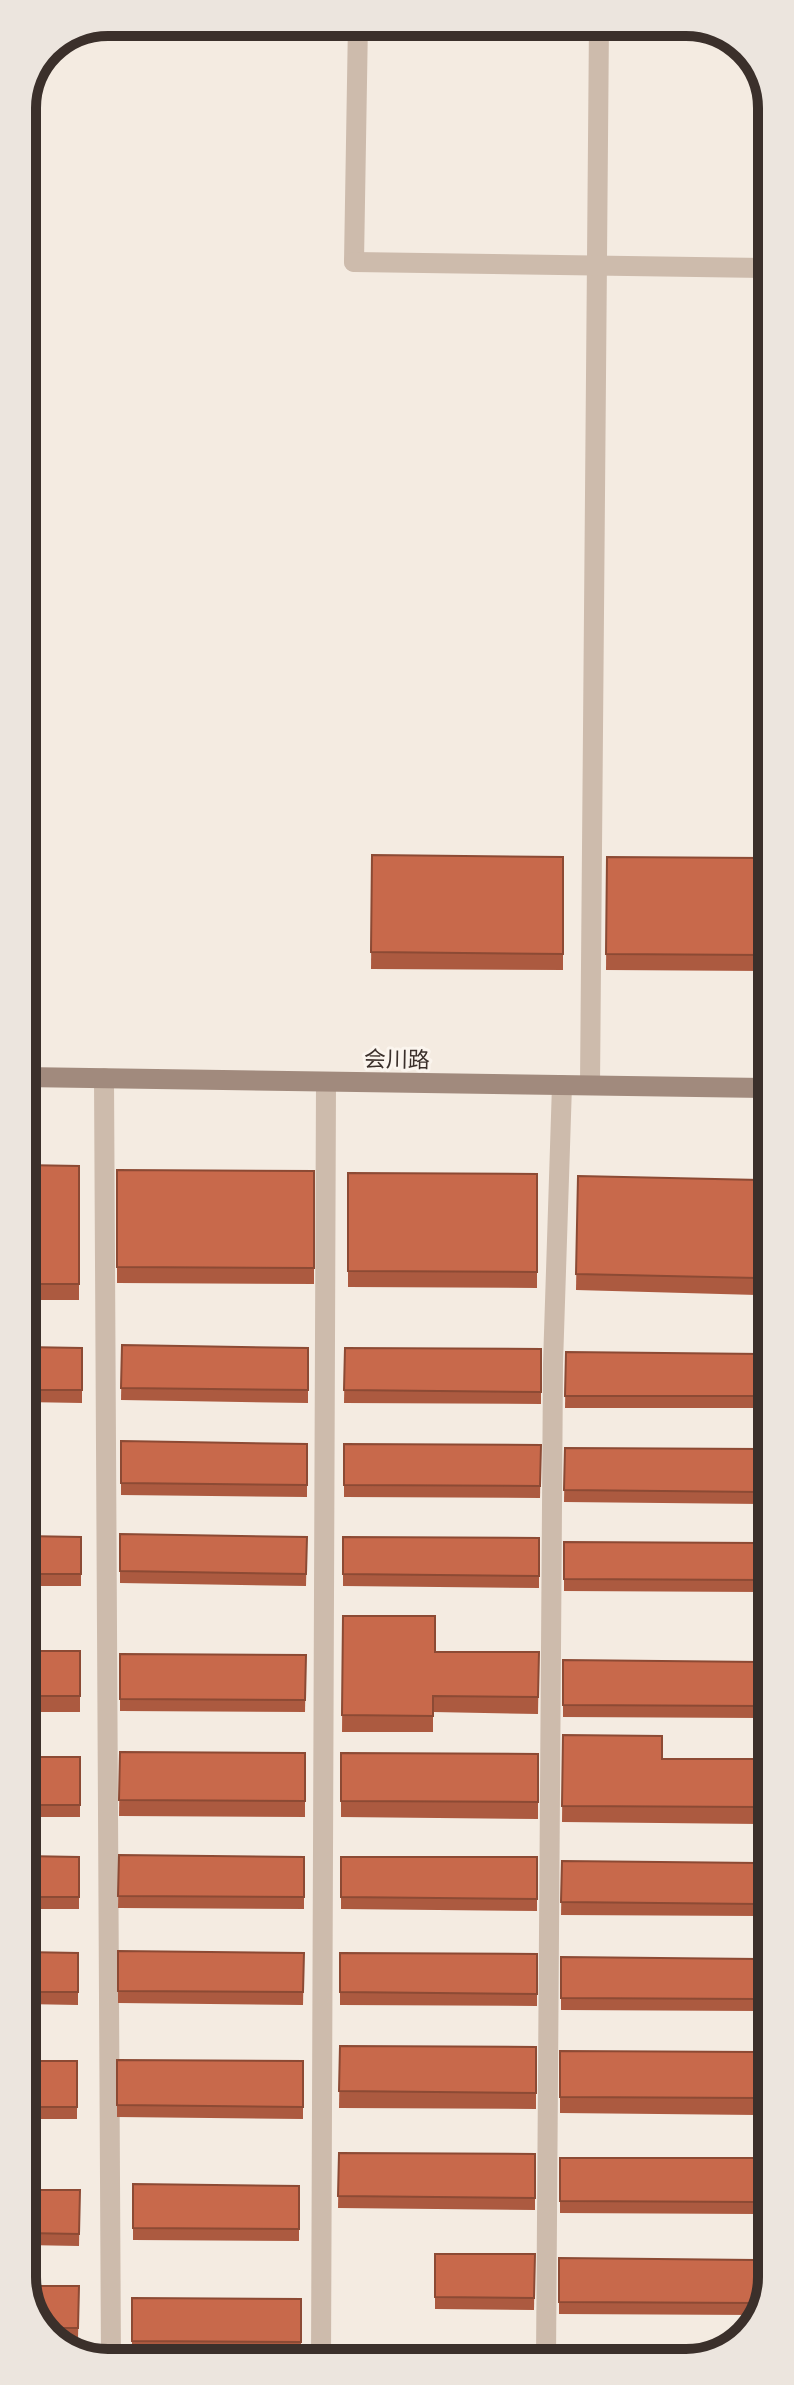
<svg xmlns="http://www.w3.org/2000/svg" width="794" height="2385" font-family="Signika,'Noto Sans SC',sans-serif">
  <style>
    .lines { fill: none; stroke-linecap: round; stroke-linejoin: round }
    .lane { stroke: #cdbbac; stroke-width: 20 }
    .street { stroke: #cdbbac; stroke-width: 20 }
    .secondary { stroke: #a18a7d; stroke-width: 20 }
    .wall { fill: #ac5a40 }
    .building { fill: #c8694b; stroke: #8c4a34; stroke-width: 2 }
    .labels { text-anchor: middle; stroke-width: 6; stroke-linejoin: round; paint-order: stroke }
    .street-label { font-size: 22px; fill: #3b302b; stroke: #fbf5ee }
    .rim { fill: none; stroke: #3b302b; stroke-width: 10 }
  </style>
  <rect width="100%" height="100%" fill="#f4ebe1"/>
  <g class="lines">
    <g class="lane">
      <polyline points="354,262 358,22"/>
      <polyline points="104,1078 111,2363"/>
      <polyline points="590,1085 599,22"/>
      <polyline points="546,2361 553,1364 562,1085"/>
      <polyline points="321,2362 326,1082"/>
    </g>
    <polyline class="street" points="354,262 769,268"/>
    <polyline class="secondary" points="23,1077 770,1088"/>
  </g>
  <g class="wall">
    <polygon points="372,855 563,857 563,970 371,969"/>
    <polygon points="607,857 770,858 770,971 606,970"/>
    <polygon points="23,1165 79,1166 79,1300 24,1300"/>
    <polygon points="117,1170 314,1171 314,1284 117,1283"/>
    <polygon points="348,1173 537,1174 537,1288 348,1287"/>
    <polygon points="578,1176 760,1180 757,1295 576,1290"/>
    <polygon points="122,1345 308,1348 308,1403 121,1400"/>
    <polygon points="24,1347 82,1348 82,1403 24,1402"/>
    <polygon points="345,1348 541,1349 541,1404 344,1403"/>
    <polygon points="566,1352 762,1354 762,1408 565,1408"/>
    <polygon points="121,1441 307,1444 307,1497 121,1495"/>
    <polygon points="344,1444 541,1445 540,1498 344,1497"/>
    <polygon points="565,1448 761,1449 761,1504 564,1502"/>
    <polygon points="120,1534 307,1537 306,1586 120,1583"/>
    <polygon points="24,1536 81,1537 81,1586 24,1586"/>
    <polygon points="343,1537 539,1538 539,1588 343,1586"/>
    <polygon points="564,1542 761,1543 761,1592 564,1591"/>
    <polygon points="343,1616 435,1652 539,1652 538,1714 433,1712 433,1732 342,1732"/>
    <rect x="24" y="1651" width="56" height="61"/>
    <polygon points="120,1654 306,1655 305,1712 120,1711"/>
    <polygon points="563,1660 760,1662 760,1718 563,1717"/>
    <polygon points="563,1735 662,1759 759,1759 759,1824 562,1822"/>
    <polygon points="120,1752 305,1753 305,1817 119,1816"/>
    <polygon points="341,1753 538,1754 538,1819 341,1817"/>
    <rect x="24" y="1757" width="56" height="60"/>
    <polygon points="119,1855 304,1857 304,1909 118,1908"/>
    <polygon points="24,1856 79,1857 79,1909 24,1909"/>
    <polygon points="341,1857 537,1857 537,1911 341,1909"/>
    <polygon points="562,1861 758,1863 758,1916 561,1915"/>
    <polygon points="118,1951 304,1953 303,2005 118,2003"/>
    <polygon points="24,1952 78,1953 78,2005 24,2004"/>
    <polygon points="340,1953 537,1954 537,2006 340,2005"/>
    <polygon points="561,1957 758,1959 757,2011 561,2010"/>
    <polygon points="340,2046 536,2047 536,2109 339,2108"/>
    <polygon points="560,2051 757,2052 757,2115 560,2113"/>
    <polygon points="117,2060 303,2061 303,2119 117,2117"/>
    <rect x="25" y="2061" width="52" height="58"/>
    <polygon points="339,2153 535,2154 535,2210 338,2208"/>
    <polygon points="560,2158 756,2158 756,2214 560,2213"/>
    <polygon points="133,2184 299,2186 299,2241 133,2240"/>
    <polygon points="25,2190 80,2190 79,2246 25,2245"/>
    <polygon points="435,2254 535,2254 534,2310 435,2309"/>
    <polygon points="559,2258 755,2260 755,2315 559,2314"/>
    <polygon points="79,2286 78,2340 51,2340 25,2299"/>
    <polygon points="132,2298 301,2299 301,2354 132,2353"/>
  </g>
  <g class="building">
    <polygon points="372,855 563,857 563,954 371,952"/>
    <polygon points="607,857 770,858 770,955 606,954"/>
    <polygon points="23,1165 79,1166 79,1284 24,1284"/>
    <polygon points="117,1170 314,1171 314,1268 117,1267"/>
    <polygon points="348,1173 537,1174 537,1272 348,1271"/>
    <polygon points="578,1176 760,1180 757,1278 576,1274"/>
    <polygon points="122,1345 308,1348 308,1390 121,1388"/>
    <polygon points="24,1347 82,1348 82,1390 24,1390"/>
    <polygon points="345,1348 541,1349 541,1392 344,1390"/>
    <polygon points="566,1352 762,1354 762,1396 565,1396"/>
    <polygon points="121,1441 307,1444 307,1485 121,1483"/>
    <polygon points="344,1444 541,1445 540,1486 344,1485"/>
    <polygon points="565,1448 761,1449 761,1492 564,1490"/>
    <polygon points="120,1534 307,1537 306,1574 120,1571"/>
    <polygon points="24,1536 81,1537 81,1574 24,1574"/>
    <polygon points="343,1537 539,1538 539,1576 343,1574"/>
    <polygon points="564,1542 761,1543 761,1580 564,1579"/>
    <polygon points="343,1616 435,1616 435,1652 539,1652 538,1697 433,1696 433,1716 342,1715"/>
    <rect x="24" y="1651" width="56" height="45"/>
    <polygon points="120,1654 306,1655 305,1700 120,1699"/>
    <polygon points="563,1660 760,1662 760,1706 563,1705"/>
    <polygon points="563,1735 662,1736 662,1759 759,1759 759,1807 562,1806"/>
    <polygon points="120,1752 305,1753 305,1801 119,1800"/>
    <polygon points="341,1753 538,1754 538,1802 341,1801"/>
    <rect x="24" y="1757" width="56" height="48"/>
    <polygon points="119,1855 304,1857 304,1897 118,1896"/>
    <polygon points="24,1856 79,1857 79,1897 24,1897"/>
    <polygon points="341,1857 537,1857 537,1899 341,1897"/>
    <polygon points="562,1861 758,1863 758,1904 561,1902"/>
    <polygon points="118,1951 304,1953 303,1992 118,1991"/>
    <polygon points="24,1952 78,1953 78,1992 24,1992"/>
    <polygon points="340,1953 537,1954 537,1994 340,1992"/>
    <polygon points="561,1957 758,1959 757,1999 561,1998"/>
    <polygon points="340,2046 536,2047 536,2093 339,2091"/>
    <polygon points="560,2051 757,2052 757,2098 560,2097"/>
    <polygon points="117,2060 303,2061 303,2107 117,2105"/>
    <rect x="25" y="2061" width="52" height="46"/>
    <polygon points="339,2153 535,2154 535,2198 338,2196"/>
    <polygon points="560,2158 756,2158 756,2202 560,2201"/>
    <polygon points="133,2184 299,2186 299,2229 133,2228"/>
    <polygon points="25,2190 80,2190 79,2234 25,2233"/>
    <polygon points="435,2254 535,2254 534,2298 435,2297"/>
    <polygon points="559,2258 755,2260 755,2303 559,2302"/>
    <polygon points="25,2286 79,2286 78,2328 43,2328 25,2299"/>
    <polygon points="132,2298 301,2299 301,2342 132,2341"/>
    <rect x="436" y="2350" width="98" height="11"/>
    <polygon points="559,2354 715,2355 708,2360 558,2361"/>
  </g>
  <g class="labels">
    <g class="street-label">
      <text transform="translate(397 1059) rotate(1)" y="8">会川路</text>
    </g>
  </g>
  <path d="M0 0H794V2385H0ZM108 36H686A72 72 0 0 1 758 108V2277A72 72 0 0 1 686 2349H108A72 72 0 0 1 36 2277V108A72 72 0 0 1 108 36Z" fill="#ece5de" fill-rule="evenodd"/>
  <path class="rim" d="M108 36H686A72 72 0 0 1 758 108V2277A72 72 0 0 1 686 2349H108A72 72 0 0 1 36 2277V108A72 72 0 0 1 108 36Z"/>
</svg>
